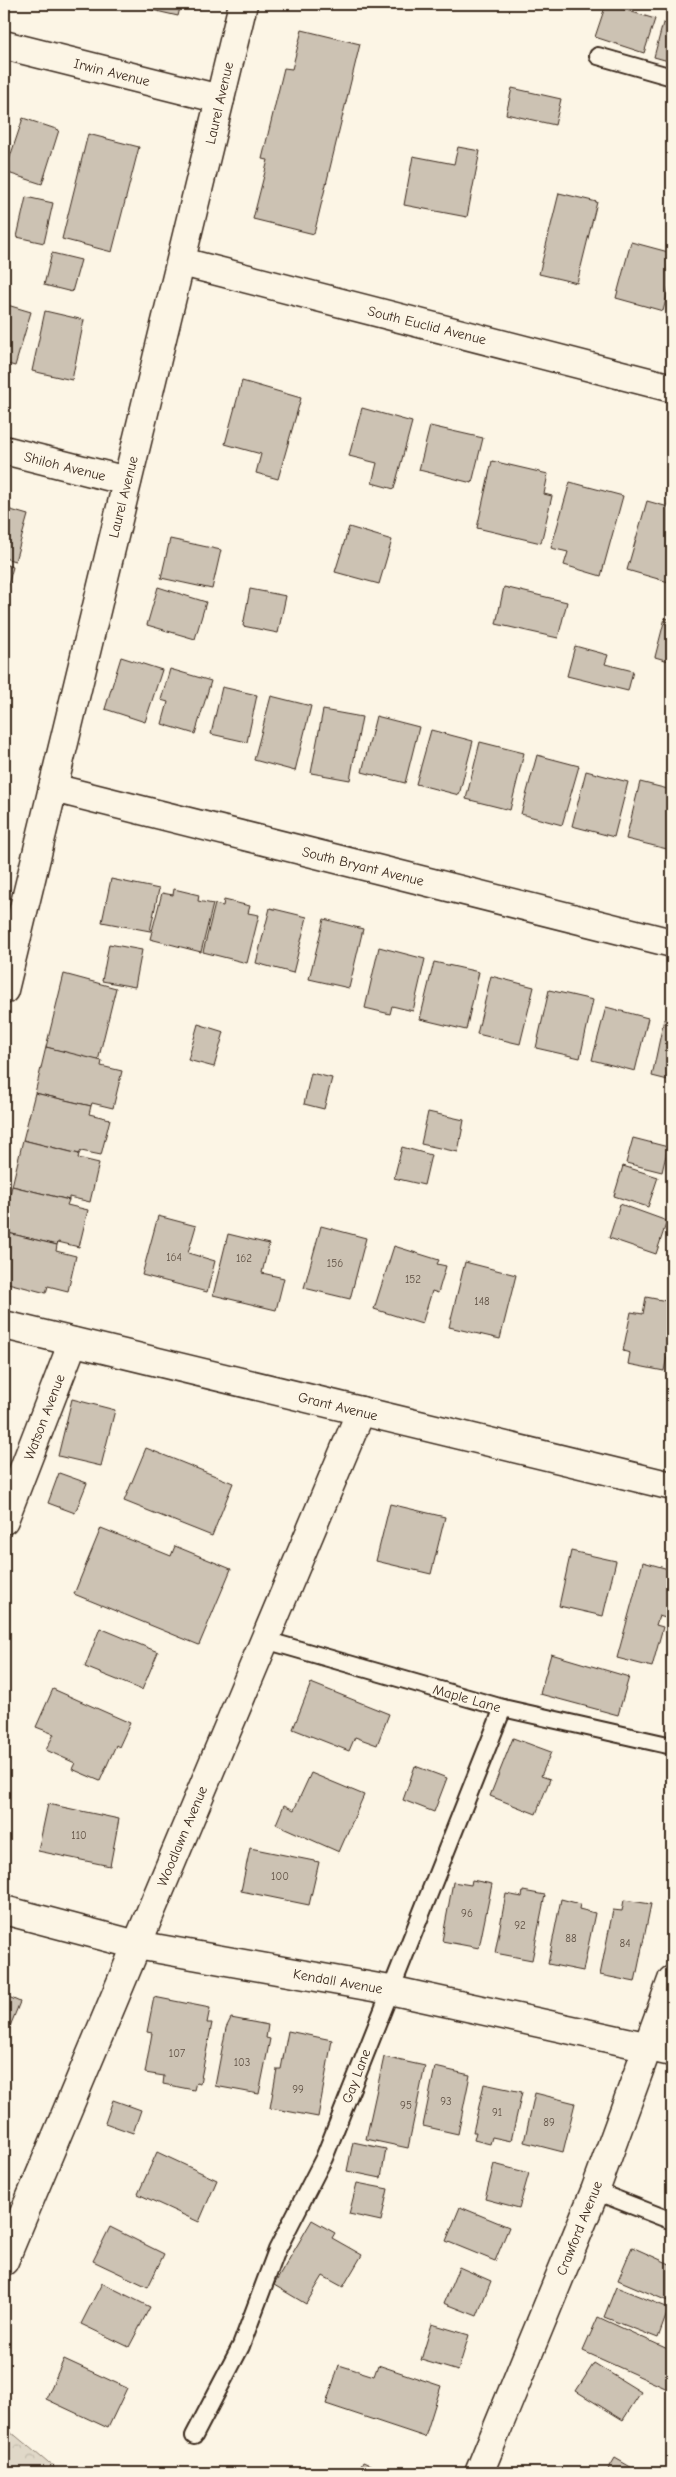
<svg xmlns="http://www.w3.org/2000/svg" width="676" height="2477" font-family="'Comic Neue',sans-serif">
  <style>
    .forest { fill: url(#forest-crowns); stroke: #8e8173 }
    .building { fill: #ccc2b3; stroke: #3b2a1e }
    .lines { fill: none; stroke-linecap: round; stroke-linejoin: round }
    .service-casing { stroke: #3b2a1e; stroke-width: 20 }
    .minor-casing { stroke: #3b2a1e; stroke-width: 31 }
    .service { stroke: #fcf5e5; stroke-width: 16 }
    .minor { stroke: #fcf5e5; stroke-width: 28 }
    .labels { text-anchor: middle; stroke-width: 4.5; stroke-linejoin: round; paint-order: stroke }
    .number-label { font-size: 11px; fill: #5f5043 }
    .street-label { font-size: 14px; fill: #3b2a1e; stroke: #fcf5e5 }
  </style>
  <defs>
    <pattern id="forest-crowns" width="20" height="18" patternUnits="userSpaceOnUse" patternTransform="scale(1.25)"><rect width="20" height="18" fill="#e0d8c8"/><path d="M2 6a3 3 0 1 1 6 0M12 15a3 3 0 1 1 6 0" fill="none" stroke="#c1baab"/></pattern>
  </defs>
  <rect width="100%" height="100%" fill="#fcf5e5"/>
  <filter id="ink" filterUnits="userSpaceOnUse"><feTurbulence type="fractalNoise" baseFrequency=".02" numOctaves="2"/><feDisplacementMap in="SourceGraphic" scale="10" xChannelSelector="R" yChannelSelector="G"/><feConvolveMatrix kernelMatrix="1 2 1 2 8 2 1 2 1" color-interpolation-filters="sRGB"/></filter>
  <g filter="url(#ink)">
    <polygon class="forest" points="4,2426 60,2473 4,2473"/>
    <g class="building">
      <polygon points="126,4 181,4 178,16"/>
      <polygon points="606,4 655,19 644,53 595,37"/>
      <polygon points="663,23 672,25 672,62 654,57"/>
      <polygon points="302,30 360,44 314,234 253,219 268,160 262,159 284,68 292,69"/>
      <polygon points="512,88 561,99 555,125 506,114"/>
      <polygon points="23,118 59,130 42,184 5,172"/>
      <polygon points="88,134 139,147 112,252 62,239"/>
      <polygon points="458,147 480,151 467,217 404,205 413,156 454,164"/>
      <polygon points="559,193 597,202 577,283 539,274"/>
      <polygon points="26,197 53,203 44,243 17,237"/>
      <polygon points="631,242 672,253 672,277 663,311 616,298"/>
      <polygon points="52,253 81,260 72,292 44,285"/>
      <polygon points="4,304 31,312 15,366 4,363"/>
      <polygon points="45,311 84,320 72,380 32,371"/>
      <polygon points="242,381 301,398 278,479 256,473 261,454 225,444"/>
      <polygon points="362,408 412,422 394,489 372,483 377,463 349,456"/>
      <polygon points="430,426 483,438 472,483 419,470"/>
      <polygon points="492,461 548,474 544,494 552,496 541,543 477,528"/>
      <polygon points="570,482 623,496 601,576 564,565 568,552 551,548"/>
      <polygon points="647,501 672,508 672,583 627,570"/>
      <polygon points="4,508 28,515 15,561 4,558"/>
      <polygon points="349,527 392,540 379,584 335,572"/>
      <polygon points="170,539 221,550 212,589 161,578"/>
      <polygon points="4,564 13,567 4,600"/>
      <polygon points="158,587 206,602 195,639 147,625"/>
      <polygon points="504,587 567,602 558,638 496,624"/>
      <polygon points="250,589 286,596 278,633 243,626"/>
      <polygon points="665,618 672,620 672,662 655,657"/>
      <polygon points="575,646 608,655 605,664 633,671 628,691 567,676"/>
      <polygon points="121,657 162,670 145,722 105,709"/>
      <polygon points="170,669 211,681 195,734 162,724 168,702 161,700"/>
      <polygon points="222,687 257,695 247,742 211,734"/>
      <polygon points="271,696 311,706 295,771 254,760"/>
      <polygon points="323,710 362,717 350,780 311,773"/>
      <polygon points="376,716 419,727 405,783 362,772"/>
      <polygon points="431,730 473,741 459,795 416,784"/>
      <polygon points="480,742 524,753 510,810 466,799"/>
      <polygon points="537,755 579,766 562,825 521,814"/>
      <polygon points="586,771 628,782 614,837 572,826"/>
      <polygon points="640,782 672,790 672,830 667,849 626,839"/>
      <polygon points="111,879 159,889 150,931 102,922"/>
      <polygon points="174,889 199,895 198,901 213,904 201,952 150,939 162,893 173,895"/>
      <polygon points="224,900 250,906 248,913 259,915 247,963 203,952 215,904 223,906"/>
      <polygon points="270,908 307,917 293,973 256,963"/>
      <polygon points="324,919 363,929 349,988 309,979"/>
      <polygon points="109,944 142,950 135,987 102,981"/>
      <polygon points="379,947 425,959 413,1011 392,1006 390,1014 365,1008"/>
      <polygon points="434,962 479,972 466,1030 420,1019"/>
      <polygon points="64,974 116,988 98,1061 46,1047"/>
      <polygon points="491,976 534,987 520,1044 477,1034"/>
      <polygon points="549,990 593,1000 580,1058 536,1048"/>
      <polygon points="606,1007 648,1018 635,1071 592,1060"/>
      <polygon points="664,1019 672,1021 672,1081 652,1076"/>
      <polygon points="198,1024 224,1032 214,1067 188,1060"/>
      <polygon points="46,1047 102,1061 101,1066 122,1071 113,1108 92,1103 91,1106 35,1093"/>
      <polygon points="311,1073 332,1078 324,1109 304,1104"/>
      <polygon points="35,1093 91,1106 89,1114 110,1119 101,1155 81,1151 79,1154 23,1140"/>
      <polygon points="428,1112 464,1120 458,1152 421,1144"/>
      <polygon points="633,1138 668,1147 662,1172 626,1163"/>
      <polygon points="23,1140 79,1154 78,1158 99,1163 90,1202 69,1197 69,1200 12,1186"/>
      <polygon points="402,1147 431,1155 424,1185 394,1178"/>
      <polygon points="623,1166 658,1177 648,1207 614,1196"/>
      <polygon points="12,1186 69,1200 67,1205 88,1210 79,1247 58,1242 57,1245 4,1232 4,1219"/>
      <polygon points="620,1204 667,1221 656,1254 609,1238"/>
      <polygon points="158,1216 196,1226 188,1253 215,1261 207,1292 142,1275"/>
      <polygon points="321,1226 366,1238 350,1299 304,1288"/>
      <polygon points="4,1232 57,1245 56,1251 76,1256 68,1291 48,1286 46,1293 4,1282"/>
      <polygon points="228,1234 269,1244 262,1273 284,1278 276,1310 213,1295"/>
      <polygon points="394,1246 439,1260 437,1264 446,1266 438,1293 432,1291 422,1324 374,1309"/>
      <polygon points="465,1262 516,1275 500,1339 449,1327"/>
      <polygon points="646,1297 672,1302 672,1333 664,1371 628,1364 630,1353 623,1351 631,1312 643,1314"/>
      <polygon points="72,1399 115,1410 101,1466 58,1456"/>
      <polygon points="146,1448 233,1483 212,1536 124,1501"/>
      <polygon points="59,1473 87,1483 75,1513 48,1503"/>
      <polygon points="390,1504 445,1517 431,1574 376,1561"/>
      <polygon points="101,1528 171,1556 175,1546 231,1569 199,1645 74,1594"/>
      <polygon points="571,1551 616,1561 603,1616 559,1606"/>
      <polygon points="643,1562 672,1570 672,1620 659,1616 656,1625 663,1627 652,1667 617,1658"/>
      <polygon points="100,1628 158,1652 142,1690 85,1667"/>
      <polygon points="551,1654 629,1677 618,1715 540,1694"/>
      <polygon points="311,1683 389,1714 377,1745 355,1737 349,1751 293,1729"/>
      <polygon points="53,1689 130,1723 119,1747 116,1745 100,1781 72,1769 75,1763 46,1750 54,1734 36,1727"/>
      <polygon points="513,1738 551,1752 541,1776 550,1779 536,1814 490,1796"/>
      <polygon points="415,1766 447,1778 434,1812 403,1800"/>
      <polygon points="311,1773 364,1795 339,1852 276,1824 284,1805 294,1810"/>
      <polygon points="48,1804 119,1819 110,1866 38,1851"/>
      <polygon points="250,1848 319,1862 309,1905 241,1891"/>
      <polygon points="472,1880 492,1884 479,1948 442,1941 453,1882 471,1885"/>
      <polygon points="523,1891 545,1895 532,1960 495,1953 506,1894 522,1897"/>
      <polygon points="561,1899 580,1904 579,1909 595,1913 583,1971 548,1964"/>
      <polygon points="624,1900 651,1904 635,1982 600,1975 613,1910 622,1911"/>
      <polygon points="4,1995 20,2002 6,2036 4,2035"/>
      <polygon points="154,1997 210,2008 207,2023 212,2023 200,2083 196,2082 194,2090 163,2084 164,2076 145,2073 152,2033 147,2032"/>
      <polygon points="231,2018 268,2025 266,2038 270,2039 259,2094 215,2086 226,2028"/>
      <polygon points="288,2031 332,2040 318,2117 270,2108 277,2069 281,2069"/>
      <polygon points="384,2057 425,2066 408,2148 366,2139"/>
      <polygon points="435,2067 470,2075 458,2134 423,2126"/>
      <polygon points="484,2084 522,2092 511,2141 492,2137 490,2144 474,2140 476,2132 473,2132"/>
      <polygon points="535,2093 575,2103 563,2152 524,2142"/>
      <polygon points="113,2100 141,2110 133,2133 105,2123"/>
      <polygon points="672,2139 672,2172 666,2171"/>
      <polygon points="353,2142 386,2149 381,2178 347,2171"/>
      <polygon points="157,2152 217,2180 199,2222 138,2194"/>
      <polygon points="494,2164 529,2173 519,2208 485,2199"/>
      <polygon points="357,2183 388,2189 381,2221 349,2214"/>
      <polygon points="460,2207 509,2227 495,2261 446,2241"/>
      <polygon points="312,2220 335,2233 332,2238 362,2255 343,2287 323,2276 306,2304 274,2285"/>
      <polygon points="110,2227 164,2254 148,2287 93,2261"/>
      <polygon points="632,2247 672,2265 672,2296 670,2302 618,2280"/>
      <polygon points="459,2267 491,2281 477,2316 444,2303"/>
      <polygon points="102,2283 150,2307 129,2347 81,2324"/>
      <polygon points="616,2287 669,2308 658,2338 604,2317"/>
      <polygon points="598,2317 672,2351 672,2391 583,2351"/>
      <polygon points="432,2324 469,2335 458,2371 421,2360"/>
      <polygon points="64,2359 127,2388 108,2428 46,2399"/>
      <polygon points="594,2363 641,2392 623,2420 576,2391"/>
      <polygon points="339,2365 374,2376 378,2365 441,2386 425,2437 326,2404"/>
      <polygon points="615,2458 641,2473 606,2473"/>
      <polygon points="363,2462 389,2473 358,2473"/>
    </g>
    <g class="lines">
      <g class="service-casing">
        <g id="service">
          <polyline points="598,56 672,77"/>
          <polyline points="265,1640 503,1708 672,1746"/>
          <polyline points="595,2191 672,2221"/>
          <polyline points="194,2436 241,2346 277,2250 324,2158 503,1708"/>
        </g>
      </g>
      <g class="minor-casing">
        <g id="minor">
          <polyline points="4,45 220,99"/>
          <polyline points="182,262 672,388"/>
          <polyline points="4,450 127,481"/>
          <polyline points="53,788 672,943"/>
          <polyline points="4,990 243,4"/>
          <polyline points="4,1325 672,1486"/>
          <polyline points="4,1520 73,1342"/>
          <polyline points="4,1910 137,1945 390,1990 672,2052"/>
          <polyline points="4,2261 361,1411"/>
          <polyline points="479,2473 595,2191 672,1980"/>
        </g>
      </g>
      <use href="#service" class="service"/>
      <use href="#minor" class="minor"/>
    </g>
  </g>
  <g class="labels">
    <g class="number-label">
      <text x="174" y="1261">164</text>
      <text x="244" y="1262">162</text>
      <text x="335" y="1267">156</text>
      <text x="413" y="1283">152</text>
      <text x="482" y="1305">148</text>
      <text x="79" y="1839">110</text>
      <text x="280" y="1880">100</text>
      <text x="467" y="1917">96</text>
      <text x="520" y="1929">92</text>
      <text x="571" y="1942">88</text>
      <text x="625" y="1947">84</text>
      <text x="177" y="2057">107</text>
      <text x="242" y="2066">103</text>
      <text x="298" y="2093">99</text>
      <text x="446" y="2105">93</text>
      <text x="406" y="2109">95</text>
      <text x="497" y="2116">91</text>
      <text x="549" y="2126">89</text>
    </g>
    <g class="street-label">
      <text transform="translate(112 72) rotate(14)" y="5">Irwin Avenue</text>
      <text transform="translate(219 103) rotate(-77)" y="5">Laurel Avenue</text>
      <text transform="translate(427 325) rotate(14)" y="5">South Euclid Avenue</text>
      <text transform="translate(65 466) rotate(14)" y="5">Shiloh Avenue</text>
      <text transform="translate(123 497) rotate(-76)" y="5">Laurel Avenue</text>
      <text transform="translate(363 866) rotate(14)" y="5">South Bryant Avenue</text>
      <text transform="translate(338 1406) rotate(14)" y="5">Grant Avenue</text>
      <text transform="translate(44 1417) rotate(-69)" y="5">Watson Avenue</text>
      <text transform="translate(467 1698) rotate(16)" y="5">Maple Lane</text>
      <text transform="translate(182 1836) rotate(-67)" y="5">Woodlawn Avenue</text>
      <text transform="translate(338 1981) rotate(10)" y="5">Kendall Avenue</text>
      <text transform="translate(356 2076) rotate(-69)" y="5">Gay Lane</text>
      <text transform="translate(579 2228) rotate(-68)" y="5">Crawford Avenue</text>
    </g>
  </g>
  <rect width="676" height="2477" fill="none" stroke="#fcf5e5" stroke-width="20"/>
  <rect x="10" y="10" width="656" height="2457" fill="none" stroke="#3b2a1e" stroke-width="2" filter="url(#ink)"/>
</svg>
